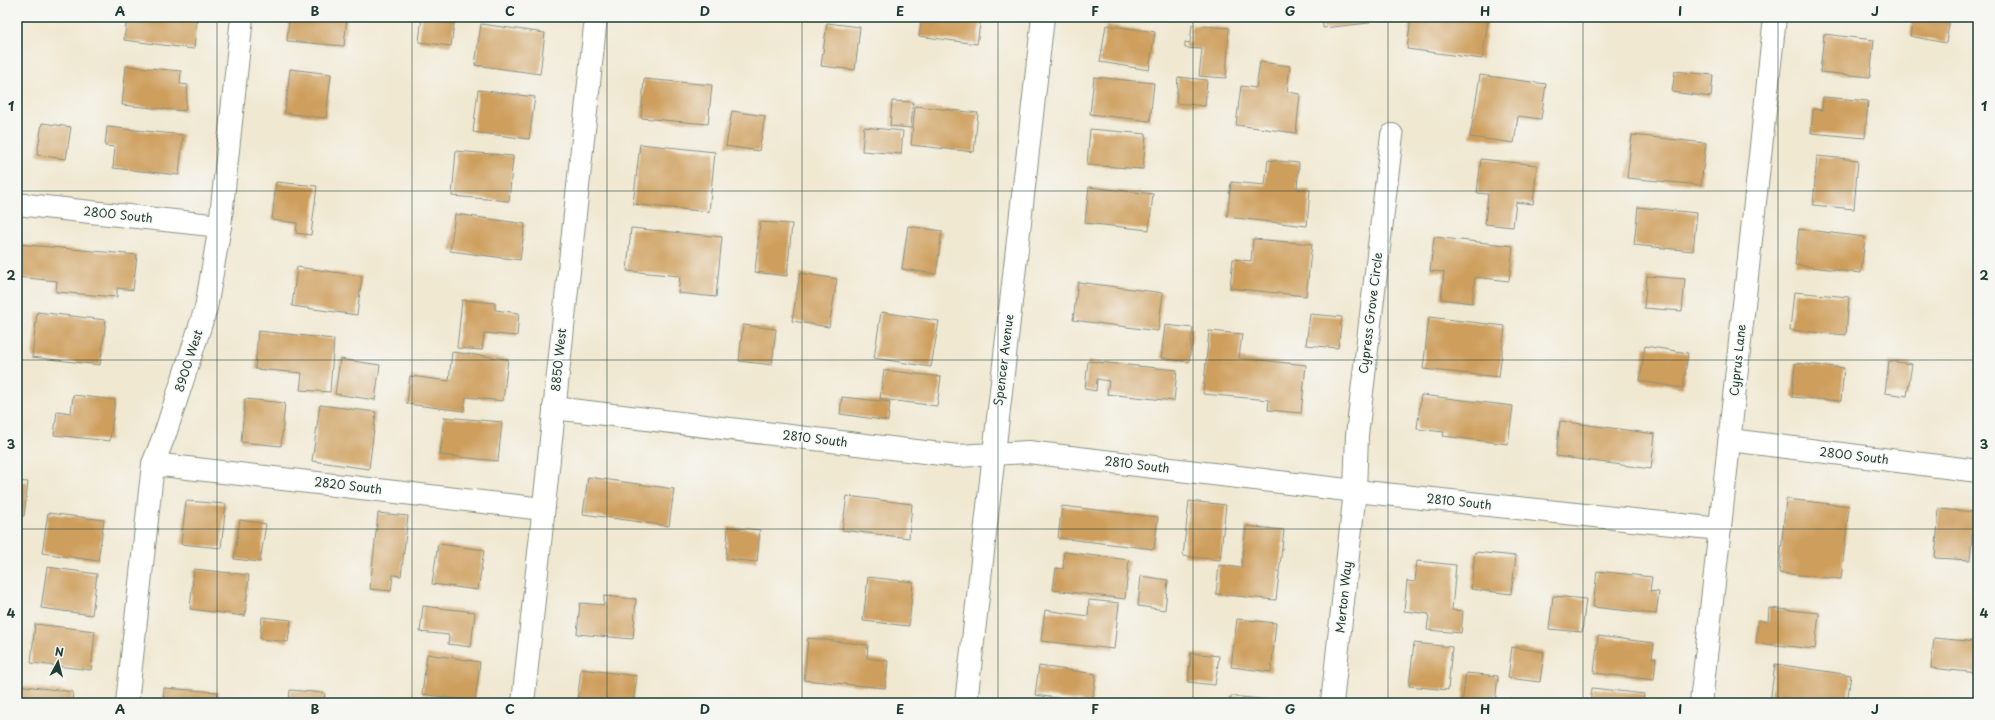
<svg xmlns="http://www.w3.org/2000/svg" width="1995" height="720" font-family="'Playpen Sans',sans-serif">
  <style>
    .building { fill: #ce9e5c }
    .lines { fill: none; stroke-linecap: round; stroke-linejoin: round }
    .minor-casing { stroke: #889282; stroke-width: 24 }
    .minor { stroke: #fff; stroke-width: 22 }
    .grid { fill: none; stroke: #1f3d34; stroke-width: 1; stroke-opacity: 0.55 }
    .labels { text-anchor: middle; stroke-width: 3; stroke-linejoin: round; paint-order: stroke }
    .street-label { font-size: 12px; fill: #1f3d34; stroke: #f6f6f2 }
    .neatline { fill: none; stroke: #1f3d34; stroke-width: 1.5 }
    .grid-label { font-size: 13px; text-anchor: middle; font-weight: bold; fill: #1f3d34 }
  </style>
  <rect width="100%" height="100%" fill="#f6f6f2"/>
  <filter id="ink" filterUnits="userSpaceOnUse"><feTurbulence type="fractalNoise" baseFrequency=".025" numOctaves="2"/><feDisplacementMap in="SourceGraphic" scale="8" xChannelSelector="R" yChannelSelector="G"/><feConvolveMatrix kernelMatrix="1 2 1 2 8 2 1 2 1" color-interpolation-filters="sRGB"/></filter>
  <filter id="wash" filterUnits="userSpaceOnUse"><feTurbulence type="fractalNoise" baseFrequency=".012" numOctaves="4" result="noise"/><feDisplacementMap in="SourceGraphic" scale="16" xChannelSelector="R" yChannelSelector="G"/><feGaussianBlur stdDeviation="0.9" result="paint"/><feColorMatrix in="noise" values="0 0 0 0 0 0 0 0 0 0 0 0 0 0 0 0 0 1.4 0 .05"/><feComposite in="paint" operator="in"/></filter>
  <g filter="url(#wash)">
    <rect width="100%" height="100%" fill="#f0e8d1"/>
    <g id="blocks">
      <g class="building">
        <polygon points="127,17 197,17 194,49 124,40"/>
        <polygon points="289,17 347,17 344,46 287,41"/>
        <polygon points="422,17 455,17 451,46 419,42"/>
        <polygon points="922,17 981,17 977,44 919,36"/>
        <polygon points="1277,17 1294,17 1294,18 1277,20"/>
        <polygon points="1322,17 1369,17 1369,23 1323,28"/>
        <polygon points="1411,17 1458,17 1488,21 1482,59 1407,49"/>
        <polygon points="1913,17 1950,19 1946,43 1910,36"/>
        <polygon points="827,23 860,27 855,70 821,66"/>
        <polygon points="481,24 545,33 540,74 475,65"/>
        <polygon points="1106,25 1155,32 1149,70 1100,62"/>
        <polygon points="1192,25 1229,28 1226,78 1199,76 1202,49 1185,48 1185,42 1190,43"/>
        <polygon points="1824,34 1874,40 1870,77 1820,72"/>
        <polygon points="1260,62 1290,66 1287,92 1300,94 1296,133 1236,125 1241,86 1256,88"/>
        <polygon points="126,66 181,71 180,84 188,85 185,111 122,105"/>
        <polygon points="290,69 331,74 326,118 285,113"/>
        <polygon points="1675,71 1713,75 1711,97 1672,92"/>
        <polygon points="1480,75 1546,84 1541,119 1518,116 1514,143 1470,137"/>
        <polygon points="1094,77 1154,83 1150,121 1090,114"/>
        <polygon points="1178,77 1207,80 1205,106 1176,103"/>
        <polygon points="644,79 712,85 708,124 641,118"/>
        <polygon points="478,90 535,97 529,139 473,132"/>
        <polygon points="1823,97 1868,101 1865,138 1811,133 1813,109 1822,110"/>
        <polygon points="892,101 913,102 911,128 890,126"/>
        <polygon points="915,106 978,113 974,152 911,145"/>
        <polygon points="732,111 765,116 759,151 726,146"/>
        <polygon points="42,123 71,127 66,159 37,155"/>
        <polygon points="107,127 183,135 179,175 113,168 115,147 105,146"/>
        <polygon points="864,127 903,131 901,154 862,151"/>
        <polygon points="1090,129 1146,134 1143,169 1087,165"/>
        <polygon points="1632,135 1706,143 1701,185 1627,178"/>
        <polygon points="640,144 715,152 709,212 633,204"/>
        <polygon points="456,151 513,156 509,201 452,196"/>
        <polygon points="1817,156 1858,160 1854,209 1813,205"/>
        <polygon points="1481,159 1537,165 1533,204 1516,202 1513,227 1485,224 1488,194 1477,193"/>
        <polygon points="1268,160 1299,163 1297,189 1310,190 1307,226 1227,217 1231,182 1265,185"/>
        <polygon points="276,182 317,186 311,235 296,233 297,223 272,220"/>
        <polygon points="1089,187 1153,194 1149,230 1085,223"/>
        <polygon points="1638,207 1697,213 1693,251 1634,245"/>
        <polygon points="455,214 525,224 520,260 450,251"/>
        <polygon points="760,222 792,224 787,276 755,272"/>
        <polygon points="908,226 942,231 936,274 902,269"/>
        <polygon points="631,228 722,237 716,297 678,293 680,276 627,271"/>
        <polygon points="1799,229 1865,237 1861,273 1795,265"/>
        <polygon points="1434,237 1513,246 1509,281 1475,277 1472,303 1441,299 1444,272 1430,271"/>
        <polygon points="1253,239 1312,244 1306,296 1230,288 1233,259 1251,261"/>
        <polygon points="17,244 137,255 133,290 117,288 117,297 56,292 57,281 17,277"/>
        <polygon points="297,267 362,276 357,315 292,306"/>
        <polygon points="800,273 837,279 829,327 792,321"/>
        <polygon points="1647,276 1685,279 1682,311 1644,308"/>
        <polygon points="1078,282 1163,293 1158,331 1073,320"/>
        <polygon points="1794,292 1849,297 1846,335 1790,330"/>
        <polygon points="462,300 495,303 495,310 519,313 517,336 484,333 482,350 457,348"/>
        <polygon points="37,312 106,320 100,365 32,357"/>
        <polygon points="881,312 939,321 931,367 874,358"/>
        <polygon points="1310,314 1342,317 1338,348 1306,345"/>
        <polygon points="1429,317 1505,326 1499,377 1423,369"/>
        <polygon points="743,325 776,329 772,365 739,361"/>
        <polygon points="1165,325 1193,328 1189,362 1161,358"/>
        <polygon points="258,331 334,339 330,392 300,390 302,373 255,369"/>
        <polygon points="1209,331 1242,334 1239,358 1306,365 1301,413 1268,410 1269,400 1203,394"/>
        <polygon points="1645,346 1688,353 1683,388 1640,381"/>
        <polygon points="452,352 508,359 503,401 466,397 464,411 407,404 410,376 449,381"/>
        <polygon points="340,359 380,365 375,400 335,394"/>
        <polygon points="1088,361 1177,370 1174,401 1107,394 1109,381 1097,379 1096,391 1085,389"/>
        <polygon points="1889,361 1912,364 1907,396 1885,393"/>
        <polygon points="1795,363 1844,368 1841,401 1792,397"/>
        <polygon points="884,370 941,377 937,406 880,399"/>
        <polygon points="73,395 115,400 110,441 54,435 57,411 71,413"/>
        <polygon points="1421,395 1513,406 1508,444 1443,436 1444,432 1417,429"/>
        <polygon points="842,397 890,402 888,421 840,414"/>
        <polygon points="245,399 285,403 281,446 241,442"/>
        <polygon points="320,405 376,412 369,469 312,461"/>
        <polygon points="444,417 502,422 498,461 440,455"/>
        <polygon points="1560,421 1655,434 1651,469 1556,456"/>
        <polygon points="588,477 674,489 669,526 583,514"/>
        <polygon points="17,481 28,482 24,516 17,516"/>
        <polygon points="847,496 912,504 909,538 842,530"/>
        <polygon points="1786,499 1849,506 1841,579 1779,573"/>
        <polygon points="186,501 226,504 221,548 181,544"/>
        <polygon points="1189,501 1226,505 1220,560 1183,556"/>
        <polygon points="1062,506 1158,517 1154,549 1058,538"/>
        <polygon points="1939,509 1974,512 1970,560 1935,558"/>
        <polygon points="48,513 104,520 98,561 42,553"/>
        <polygon points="378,513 408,516 401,576 393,575 391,591 370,589"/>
        <polygon points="240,520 266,524 260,562 234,559"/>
        <polygon points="1246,526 1284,530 1276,600 1216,594 1219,565 1241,568"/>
        <polygon points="728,527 760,530 757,562 726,559"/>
        <polygon points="438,544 484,550 478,590 432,584"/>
        <polygon points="1064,552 1129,560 1125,599 1053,590 1056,568 1063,569"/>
        <polygon points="1475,552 1516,556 1511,594 1471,589"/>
        <polygon points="1417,561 1456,565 1452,610 1463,611 1461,633 1427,630 1429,614 1404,611 1407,581 1415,582"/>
        <polygon points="47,567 97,574 92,615 41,608"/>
        <polygon points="194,569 249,575 245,616 190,609"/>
        <polygon points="1597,571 1652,577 1650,591 1659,592 1656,614 1593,607"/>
        <polygon points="1141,576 1168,580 1165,610 1138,606"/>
        <polygon points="868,577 913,582 909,626 863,621"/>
        <polygon points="604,596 636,599 633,639 577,634 580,603 604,605"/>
        <polygon points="1553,596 1586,599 1582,632 1549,629"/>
        <polygon points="1089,600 1119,603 1114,649 1041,641 1045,610 1088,616"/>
        <polygon points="423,606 475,612 471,647 448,644 449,635 420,632"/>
        <polygon points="1769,608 1819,613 1815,649 1756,643 1758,620 1768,622"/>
        <polygon points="262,617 291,620 288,642 260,639"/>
        <polygon points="1237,619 1276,623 1271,672 1231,667"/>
        <polygon points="35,624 95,631 91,670 31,663"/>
        <polygon points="1598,636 1654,643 1652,658 1656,658 1654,680 1594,673"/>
        <polygon points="808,638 868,645 867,658 888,661 885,688 804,680"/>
        <polygon points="1934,638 1978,642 1978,673 1931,668"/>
        <polygon points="1414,643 1452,647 1448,690 1409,686"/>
        <polygon points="1512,647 1544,652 1540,682 1508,678"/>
        <polygon points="1191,653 1219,656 1215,685 1188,682"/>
        <polygon points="427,654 480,662 475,702 422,694"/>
        <polygon points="1775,664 1851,675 1847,703 1770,703"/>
        <polygon points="1039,666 1096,674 1092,703 1035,695"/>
        <polygon points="581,669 637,676 633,703 577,703"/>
        <polygon points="1466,673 1498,676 1495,703 1462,703"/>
        <polygon points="17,685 73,692 72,703 17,703"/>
        <polygon points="164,688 218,692 217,703 163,703"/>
        <polygon points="1592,688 1644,694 1643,703 1590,703"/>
        <polygon points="290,690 325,693 324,703 289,703"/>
        <polygon points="1231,696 1270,700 1269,703 1230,703"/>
        <polygon points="1509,698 1537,702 1537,703 1508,703"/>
        <polygon points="828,700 850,702 850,703 828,703"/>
      </g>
    </g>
  </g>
  <g filter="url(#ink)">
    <use href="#blocks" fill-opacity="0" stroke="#889282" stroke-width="1"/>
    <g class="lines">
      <g class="minor-casing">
        <g id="minor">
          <polyline points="17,204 220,226"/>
          <polyline points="554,408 958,456 1028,452 1355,491 1720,529"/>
          <polyline points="1730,440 1978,471"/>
          <polyline points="153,464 543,509"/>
          <polyline points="127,703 153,464 166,431 206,308 220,226 242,17"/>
          <polyline points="523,703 596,17"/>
          <polyline points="966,703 1043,17"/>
          <polyline points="1332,703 1355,491 1357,435 1392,135"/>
          <polyline points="1701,703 1775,17"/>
        </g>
      </g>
      <use href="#minor" class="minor"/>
    </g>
  </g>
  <path class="grid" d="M217 17V703M412 17V703M607 17V703M802 17V703M998 17V703M1193 17V703M1388 17V703M1583 17V703M1778 17V703M17 191H1978M17 360H1978M17 529H1978"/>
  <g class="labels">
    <g class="street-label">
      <text transform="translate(118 215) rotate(6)" y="4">2800 South</text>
      <text transform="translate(1371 313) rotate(-83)" y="4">Cypress Grove Circle</text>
      <text transform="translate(559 360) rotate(-84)" y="4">8850 West</text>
      <text transform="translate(1004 360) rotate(-83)" y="4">Spencer Avenue</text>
      <text transform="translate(1738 360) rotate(-84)" y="4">Cyprus Lane</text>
      <text transform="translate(189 361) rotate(-72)" y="4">8900 West</text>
      <text transform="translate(815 439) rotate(7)" y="4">2810 South</text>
      <text transform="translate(1854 456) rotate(7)" y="4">2800 South</text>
      <text transform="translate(1137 465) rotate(7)" y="4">2810 South</text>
      <text transform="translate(348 486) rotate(7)" y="4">2820 South</text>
      <text transform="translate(1459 502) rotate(6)" y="4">2810 South</text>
      <text transform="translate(1344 597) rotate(-84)" y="4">Merton Way</text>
    </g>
  </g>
  <rect width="1995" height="720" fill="none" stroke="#f6f6f2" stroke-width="44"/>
  <g transform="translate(58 662) rotate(7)" stroke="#f6f6f2" stroke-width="3" paint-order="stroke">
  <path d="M0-3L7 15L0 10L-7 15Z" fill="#1f3d34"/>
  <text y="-6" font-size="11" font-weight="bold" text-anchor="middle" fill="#1f3d34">N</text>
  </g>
  <rect x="22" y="22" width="1951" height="676" class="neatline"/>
  <g class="grid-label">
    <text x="120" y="16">A</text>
    <text x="315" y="16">B</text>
    <text x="510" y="16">C</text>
    <text x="705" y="16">D</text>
    <text x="900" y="16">E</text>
    <text x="1095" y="16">F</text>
    <text x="1290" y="16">G</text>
    <text x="1485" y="16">H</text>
    <text x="1680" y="16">I</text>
    <text x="1875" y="16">J</text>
    <text x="11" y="111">1</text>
    <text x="1984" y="111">1</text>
    <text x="11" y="280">2</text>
    <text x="1984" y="280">2</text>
    <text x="11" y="449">3</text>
    <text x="1984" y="449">3</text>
    <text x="11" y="618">4</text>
    <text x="1984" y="618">4</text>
    <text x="120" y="714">A</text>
    <text x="315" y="714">B</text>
    <text x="510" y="714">C</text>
    <text x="705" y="714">D</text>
    <text x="900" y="714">E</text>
    <text x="1095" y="714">F</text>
    <text x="1290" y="714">G</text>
    <text x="1485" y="714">H</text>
    <text x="1680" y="714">I</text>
    <text x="1875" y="714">J</text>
  </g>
</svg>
